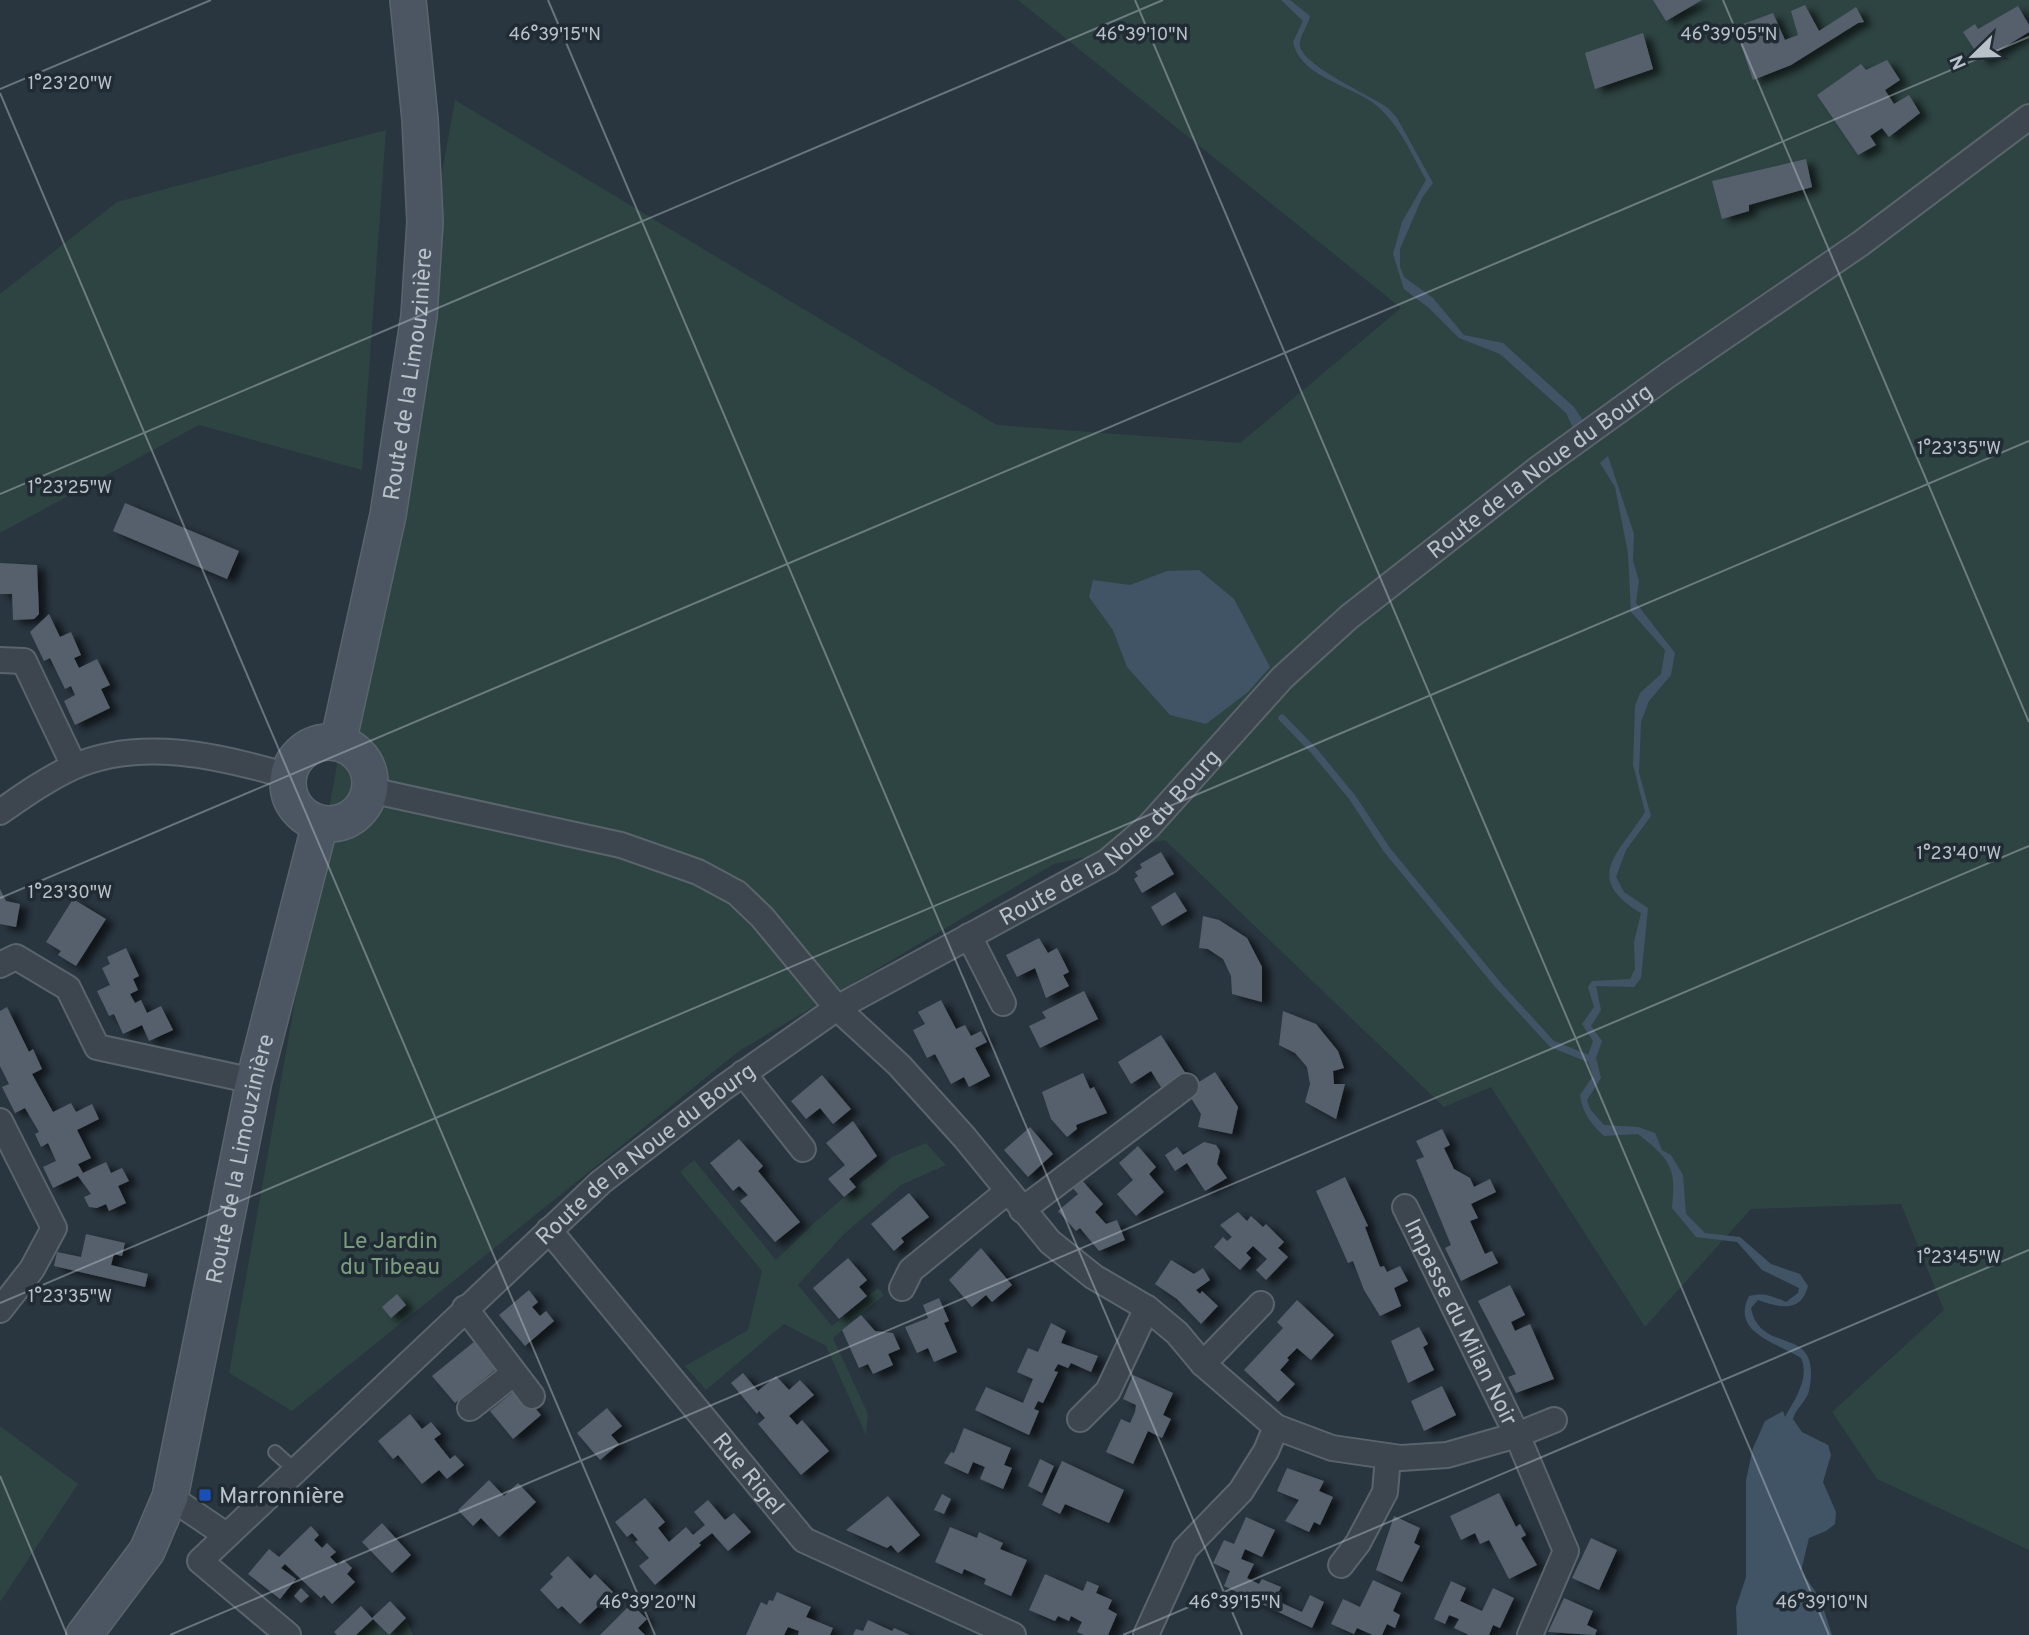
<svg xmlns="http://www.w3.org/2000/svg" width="2029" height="1635" font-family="Overpass,sans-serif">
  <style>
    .green { fill: #2e4442 }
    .water { fill: #405466 }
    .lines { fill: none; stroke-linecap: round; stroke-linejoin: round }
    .stream { stroke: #405466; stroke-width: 7 }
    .building { fill: #54606c; filter: url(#shadow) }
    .lane-casing { stroke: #5a646c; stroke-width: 16 }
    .street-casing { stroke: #5a646c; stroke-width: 28 }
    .secondary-casing { stroke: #5a646c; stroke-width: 38 }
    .lane { stroke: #3d464f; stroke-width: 12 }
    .street { stroke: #3d464f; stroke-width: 24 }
    .secondary { stroke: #4b5662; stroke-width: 35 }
    .ticks { fill: none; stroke: #b9c1c9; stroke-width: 2; stroke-opacity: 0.45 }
    .transit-dot { fill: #1a4fb4; stroke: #212b34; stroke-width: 2.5 }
    .labels { text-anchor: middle; stroke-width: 7; stroke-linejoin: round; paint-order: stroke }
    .street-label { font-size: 23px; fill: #b9c1c9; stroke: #212b34 }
    .park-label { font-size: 23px; fill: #7a9d7e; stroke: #212b34 }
    .poi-label { font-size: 23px; fill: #b9c1c9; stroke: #212b34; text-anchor: start }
    .ticks-label { font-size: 18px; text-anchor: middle; fill: #b9c1c9; stroke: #212b34; stroke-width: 7; stroke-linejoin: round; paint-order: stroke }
  </style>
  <defs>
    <filter id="shadow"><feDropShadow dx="8" dy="4.5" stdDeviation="3.5" flood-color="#0009"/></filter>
  </defs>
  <rect width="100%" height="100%" fill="#29353f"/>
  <g class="green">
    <polygon points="1018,0 2029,0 2029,1550 1877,1479 1832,1412 1944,1310 1901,1204 1751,1209 1645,1327 1491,1087 1444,1107 1165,840 1054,864 739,1051 292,1411 229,1373 455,100 997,425 1240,443 1401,308"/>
    <polygon points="386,130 362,470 199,425 0,533 0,294 117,202"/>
    <polygon points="926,1143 946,1165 901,1185 843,1235 798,1285 832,1326 878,1288 884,1295 833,1338 868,1414 866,1435 826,1346 784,1324 706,1390 685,1366 748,1330 762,1271 680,1172 694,1160 776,1260 815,1222 892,1157"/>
    <polygon points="0,1426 78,1484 0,1602"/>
    <polygon points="406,1618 413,1635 356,1635 373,1619 389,1635"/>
  </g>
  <g class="water">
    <path d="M1281 0H1290L1310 16C1308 26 1298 38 1300 47 1307 68 1368 94 1388 108L1397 118 1433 183 1422 198 1400 249V267L1404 277 1433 298 1464 335 1503 343 1574 407 1588 428 1574 430 1566 413 1500 354 1459 338 1429 308 1404 289 1393 254 1402 222 1426 180C1411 153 1396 117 1369 100 1344 84 1299 74 1293 42L1303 21Z"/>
    <path d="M1608 456 1634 534 1633 561 1639 581 1636 603 1675 653 1671 675 1649 701 1641 722 1639 773 1651 816 1626 850 1616 877 1624 892 1648 908 1641 978 1634 987 1596 986 1601 1010 1591 1026 1602 1041 1596 1058 1601 1078 1587 1100 1590 1109 1604 1125 1638 1127 1655 1133 1662 1150 1671 1155 1683 1175 1686 1214 1705 1233 1740 1237 1771 1264 1800 1274 1808 1286C1801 1313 1780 1308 1758 1300L1751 1308C1761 1358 1823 1321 1809 1391 1806 1402 1796 1408 1793 1419L1802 1432 1828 1445 1831 1455 1823 1482 1836 1512 1835 1524 1826 1531 1809 1538 1801 1571 1820 1598 1832 1635H1737L1736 1607 1746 1577V1480L1753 1448 1765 1421 1783 1411 1785 1417C1795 1399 1810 1378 1801 1358 1778 1343 1730 1333 1749 1296 1764 1292 1772 1296 1786 1302L1798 1293 1799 1288 1762 1270 1737 1242 1696 1237 1672 1208C1676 1168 1672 1161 1638 1134L1604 1136C1591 1124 1582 1112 1580 1095L1593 1076 1587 1058 1593 1041 1582 1024 1594 1007 1588 987 1592 981 1630 979 1635 969 1634 942 1641 913C1583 878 1617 856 1645 812L1633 765 1635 706 1640 693 1661 674 1665 650 1631 612 1628 553 1615 487 1600 463Z"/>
    <polygon points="1199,570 1234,599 1270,667 1248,692 1206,724 1170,715 1127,667 1113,630 1089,597 1093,580 1130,585 1167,571"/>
  </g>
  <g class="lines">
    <polyline class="stream" points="1282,718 1315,752 1352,797 1387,850 1498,985 1552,1044 1587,1058"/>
  </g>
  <g class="building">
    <polygon points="1653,0 1702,0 1666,21"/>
    <polygon points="1805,5 1819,31 1856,7 1864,22 1858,23 1791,65 1753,80 1735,27 1773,13 1785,40 1798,35 1791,11"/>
    <polygon points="2018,6 2029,25 2029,32 1982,61 1963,32 1975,24 1978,29"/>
    <polygon points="1643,33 1653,69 1595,89 1585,53"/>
    <polygon points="1887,60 1900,80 1885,90 1894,104 1909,95 1920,113 1889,137 1882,128 1870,136 1876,145 1858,155 1817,95 1861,64 1866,70"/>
    <polygon points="1806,159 1812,187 1749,205 1749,211 1722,219 1712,181"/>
    <polygon points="125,503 239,551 227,579 113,531"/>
    <polygon points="0,563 37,565 39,614 34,619 13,620 12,594 0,594"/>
    <polygon points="49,614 60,637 71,632 81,655 74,658 79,668 97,659 110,685 101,689 110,708 75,725 64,701 75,695 71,686 65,689 50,658 44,661 30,632"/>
    <polygon points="1161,852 1174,874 1142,893 1134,879 1138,876 1135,872 1142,868 1140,864"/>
    <polygon points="0,889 6,901 20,904 16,927 0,924"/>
    <polygon points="1175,892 1187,911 1162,926 1151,907"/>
    <polygon points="73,899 106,919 76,966 58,955 61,951 46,942"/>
    <polygon points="1203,916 1219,920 1247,938 1262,967 1262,1002 1232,994 1231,976 1223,959 1208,949 1199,948"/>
    <polygon points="1039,938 1048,953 1057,948 1069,972 1063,975 1069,986 1046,998 1035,968 1017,977 1006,955"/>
    <polygon points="126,948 139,976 133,979 138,990 130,994 135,1003 141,1000 147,1013 161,1006 173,1030 149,1041 142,1025 123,1034 114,1014 109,1016 97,991 110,985 102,968 110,964 107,957"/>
    <polygon points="1084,991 1098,1019 1040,1048 1029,1026 1046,1018 1042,1012"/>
    <polygon points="941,1000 956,1029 965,1025 971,1036 981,1031 987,1042 975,1048 990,1076 969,1087 964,1077 951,1084 935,1054 927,1058 913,1030 925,1024 918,1012"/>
    <polygon points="7,1007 29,1052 33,1049 42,1069 32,1074 53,1112 71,1103 76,1112 92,1104 99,1119 77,1130 91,1158 78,1164 83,1173 106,1162 111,1173 122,1168 129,1181 118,1186 126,1203 109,1211 106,1204 97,1208 89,1207 84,1197 91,1194 78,1176 53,1188 43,1167 56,1161 48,1143 41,1147 35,1134 39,1132 25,1108 15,1113 2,1087 9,1084 0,1066 0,1011"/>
    <polygon points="1283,1011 1316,1024 1338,1051 1344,1068 1333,1071 1334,1084 1345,1084 1336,1119 1305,1102 1310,1084 1307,1067 1295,1053 1279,1045"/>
    <polygon points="1161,1035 1188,1077 1164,1092 1151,1071 1131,1084 1118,1062"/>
    <polygon points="1215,1072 1238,1107 1232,1134 1198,1127 1201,1114 1186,1090"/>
    <polygon points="1083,1073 1090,1089 1094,1087 1107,1113 1076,1125 1077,1129 1067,1137 1051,1119 1042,1092"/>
    <polygon points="822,1075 851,1109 833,1124 820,1108 806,1119 791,1101"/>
    <polygon points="853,1121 877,1156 849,1179 856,1187 844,1197 828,1179 845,1165 826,1143"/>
    <polygon points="1030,1127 1053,1154 1028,1177 1004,1150"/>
    <polygon points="1442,1129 1450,1145 1444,1148 1454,1169 1470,1178 1474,1187 1490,1179 1496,1192 1471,1204 1478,1218 1470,1221 1485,1254 1492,1251 1498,1263 1461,1281 1445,1248 1451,1245 1416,1160 1424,1157 1416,1141"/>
    <polygon points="739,1139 763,1166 758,1171 800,1222 775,1242 740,1201 748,1195 739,1186 733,1191 710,1163"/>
    <polygon points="1204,1142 1216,1145 1220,1151 1217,1164 1227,1178 1205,1191 1187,1163 1175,1171 1165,1155 1177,1147 1183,1155"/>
    <polygon points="1138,1146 1156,1167 1149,1174 1164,1192 1136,1216 1117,1194 1133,1180 1119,1163"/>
    <polygon points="1345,1177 1368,1226 1365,1227 1380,1267 1384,1266 1387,1272 1400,1266 1408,1281 1394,1288 1401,1306 1380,1316 1364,1290 1353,1261 1348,1263 1316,1191"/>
    <polygon points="1080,1178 1103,1204 1095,1212 1106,1224 1117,1220 1125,1240 1099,1251 1080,1228 1076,1231 1058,1211 1078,1194 1071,1186"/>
    <polygon points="909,1193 929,1217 901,1238 904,1242 894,1251 871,1224"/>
    <polygon points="1238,1212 1247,1221 1251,1216 1263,1227 1266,1224 1284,1242 1278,1248 1288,1257 1266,1280 1256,1270 1267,1259 1253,1246 1246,1253 1251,1258 1240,1270 1214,1247 1223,1237 1227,1241 1232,1237 1220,1225"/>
    <polygon points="86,1234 125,1243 122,1256 114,1254 111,1265 148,1274 145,1287 54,1266 57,1252 81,1257"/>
    <polygon points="981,1248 1012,1285 992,1302 986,1295 972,1307 949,1280"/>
    <polygon points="848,1258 867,1280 859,1287 867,1296 839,1319 813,1288"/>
    <polygon points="1171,1260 1194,1274 1203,1268 1210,1280 1196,1290 1200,1294 1202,1291 1218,1306 1201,1324 1177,1299 1155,1284"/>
    <polygon points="1510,1285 1525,1315 1511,1322 1515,1331 1530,1324 1554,1379 1516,1393 1508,1377 1516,1374 1478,1301"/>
    <polygon points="529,1290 538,1302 532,1307 540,1316 546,1311 554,1321 525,1346 499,1315"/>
    <polygon points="397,1294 406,1305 391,1318 382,1307"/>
    <polygon points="939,1298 949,1321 944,1323 957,1352 934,1362 928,1348 917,1353 905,1327 928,1318 923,1305"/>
    <polygon points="1297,1300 1334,1335 1311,1360 1297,1348 1287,1358 1289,1360 1280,1370 1295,1384 1278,1402 1244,1370 1283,1328 1277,1322"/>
    <polygon points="861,1315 875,1331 893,1333 900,1349 888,1354 893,1365 873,1374 868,1364 859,1368 842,1330"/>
    <polygon points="1051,1323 1066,1331 1061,1343 1098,1356 1091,1372 1071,1363 1068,1368 1058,1364 1054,1371 1058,1372 1043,1403 1038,1401 1034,1409 1039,1411 1029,1435 975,1410 986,1387 1023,1403 1033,1379 1017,1372 1028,1348 1038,1352"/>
    <polygon points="1419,1327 1428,1344 1423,1347 1434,1370 1408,1383 1391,1341"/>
    <polygon points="480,1337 502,1364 455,1403 432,1376"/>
    <polygon points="743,1373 758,1391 776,1376 789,1390 800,1380 814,1395 789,1416 797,1425 802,1420 829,1451 801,1475 758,1424 765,1418 759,1411 757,1414 731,1383"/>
    <polygon points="1133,1375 1173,1393 1163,1415 1171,1419 1162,1438 1148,1431 1133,1464 1106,1452 1121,1419 1130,1423 1135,1412 1136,1405 1123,1399"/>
    <polygon points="1442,1386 1456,1415 1424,1431 1411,1401"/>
    <polygon points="518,1388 541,1415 513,1439 490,1411"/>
    <polygon points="607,1408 622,1426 611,1435 619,1444 600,1460 577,1433"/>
    <polygon points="410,1414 422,1429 431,1422 441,1434 434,1439 450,1459 455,1455 464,1465 447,1479 439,1470 422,1484 398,1455 393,1459 378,1441"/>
    <polygon points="964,1428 1011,1448 1004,1465 1012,1468 1003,1489 980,1479 985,1467 973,1462 968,1474 944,1463 951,1452 954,1453"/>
    <polygon points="1040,1459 1054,1466 1042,1493 1028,1486"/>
    <polygon points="1062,1461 1124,1490 1109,1523 1065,1504 1060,1514 1042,1505"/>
    <polygon points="1287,1468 1324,1481 1319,1491 1333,1497 1320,1525 1314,1522 1309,1532 1285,1521 1299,1500 1277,1491"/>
    <polygon points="489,1480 504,1496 518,1483 536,1502 499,1537 481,1518 473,1526 458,1510"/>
    <polygon points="1499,1493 1516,1527 1520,1524 1526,1535 1521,1538 1537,1565 1509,1579 1489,1540 1480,1544 1475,1533 1461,1540 1450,1516"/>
    <polygon points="942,1494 951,1499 944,1514 934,1510"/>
    <polygon points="888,1496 920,1535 898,1553 891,1545 887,1548 846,1530"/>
    <polygon points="645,1498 665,1522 658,1528 669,1542 686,1527 693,1535 705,1525 694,1512 708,1500 725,1520 734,1513 751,1532 728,1551 712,1533 699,1543 701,1545 655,1585 639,1566 649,1558 635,1542 638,1540 632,1533 627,1537 615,1522"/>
    <polygon points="1394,1516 1420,1528 1414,1543 1420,1546 1402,1582 1376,1570"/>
    <polygon points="1246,1517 1275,1530 1262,1557 1245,1549 1241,1559 1254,1564 1247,1578 1259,1584 1262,1579 1281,1587 1275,1600 1302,1612 1310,1595 1324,1602 1312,1628 1224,1586 1230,1571 1213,1563 1224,1540 1234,1544"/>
    <polygon points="382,1523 411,1555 392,1573 362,1542"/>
    <polygon points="311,1526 319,1535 314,1540 322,1548 327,1543 336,1552 330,1557 338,1565 344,1560 352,1568 347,1574 355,1582 332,1604 324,1595 321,1598 285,1564 281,1568 296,1579 280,1599 248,1574 269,1549 279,1557"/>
    <polygon points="950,1527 977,1538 979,1532 1003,1543 1000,1549 1027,1560 1011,1596 984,1584 986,1579 964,1569 962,1574 935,1562"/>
    <polygon points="1591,1538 1617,1550 1599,1590 1572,1578"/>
    <polygon points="568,1556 590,1579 595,1574 613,1592 580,1624 562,1606 558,1609 540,1590 553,1577 550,1574"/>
    <polygon points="1045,1574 1083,1591 1087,1581 1099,1586 1096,1593 1112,1600 1108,1609 1117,1614 1108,1635 1084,1635 1077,1632 1082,1622 1071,1616 1069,1621 1058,1616 1055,1621 1029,1610"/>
    <polygon points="1373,1580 1401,1593 1393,1611 1400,1615 1395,1628 1387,1624 1382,1635 1373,1635 1357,1628 1354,1634 1331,1624 1343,1599 1360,1607"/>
    <polygon points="1451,1581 1466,1588 1460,1601 1482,1611 1493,1588 1514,1598 1500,1628 1493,1625 1489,1635 1469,1635 1454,1628 1459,1619 1449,1615 1445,1624 1434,1619"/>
    <polygon points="301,1588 309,1596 301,1603 294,1596"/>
    <polygon points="777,1592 811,1607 806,1617 833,1628 830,1635 798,1635 799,1631 788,1627 784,1635 746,1635 761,1602 767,1605 769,1600 773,1601"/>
    <polygon points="1564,1598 1593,1611 1587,1625 1597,1630 1595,1635 1548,1632"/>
    <polygon points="390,1601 406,1618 389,1635 373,1619 356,1635 337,1635 334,1632 361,1606 372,1618"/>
    <polygon points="631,1604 647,1619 638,1628 645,1635 600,1635"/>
    <polygon points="868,1620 892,1631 894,1628 910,1635 853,1635 856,1629 863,1631"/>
  </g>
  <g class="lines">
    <g class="lane-casing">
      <polyline id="lane" points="275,1452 296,1471"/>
    </g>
    <g class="street-casing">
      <g id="street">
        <polyline points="0,660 24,661 74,766"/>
        <polyline points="370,790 621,845 698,872 737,893 762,917 837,1008 899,1065 965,1138 1050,1242 1094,1277 1147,1308 1177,1333 1203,1364 1276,1427 1332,1448 1401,1458 1447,1455 1517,1435 1554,1420"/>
        <path d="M0 812C23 796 47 779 73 767 140 737 220 756 288 776"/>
        <polyline points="969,936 1003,1003"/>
        <polyline points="0,965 16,957 68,988 97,1047 254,1081"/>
        <polyline points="743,1073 803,1149"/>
        <polyline points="0,1121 54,1228 32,1269 0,1310"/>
        <path id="s1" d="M1405 1207 1517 1435 1566 1551 1530 1635"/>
        <polyline points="1022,1210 1186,1086"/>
        <path id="s2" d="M549 1230 804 1540 1013 1635"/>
        <polyline points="902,1288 911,1270 1008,1191"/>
        <polyline points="465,1308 532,1396"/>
        <polyline points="1203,1364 1261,1304"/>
        <polyline points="470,1408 513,1374"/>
        <polyline points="1080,1419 1108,1391 1147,1308"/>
        <polyline points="170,1497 226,1535"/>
        <polyline points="1341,1565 1358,1543 1385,1492 1388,1457"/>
        <path id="s3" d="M288 1635 200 1561 601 1182 723 1088 837 1008 1108 861 1149 826 1282 678 1349 617 1539 468 1668 375 1860 244 2029 117"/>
        <polyline points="1146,1635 1185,1549 1241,1491 1266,1451 1276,1427"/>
      </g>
    </g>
    <g class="secondary-casing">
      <g id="secondary">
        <circle cx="329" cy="783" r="41"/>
        <path id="s4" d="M338 743 388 515 419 316 425 222 420 119 408 0"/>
        <path id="s5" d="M84 1635 147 1551 170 1497 254 1081 320 824"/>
      </g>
    </g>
    <use href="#lane" class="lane"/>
    <use href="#street" class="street"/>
    <use href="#secondary" class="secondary"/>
  </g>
  <path class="ticks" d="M548 0 1242 1635M1135 0 1829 1635M1723 0 2029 722M0 89 211 0M0 93 655 1635M0 494 1163 0M0 898 2029 37M0 1303 2029 441M0 1476 67 1635M170 1635 2029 846M1123 1635 2029 1250"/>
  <rect class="transit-dot" x="198" y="1488" width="14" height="14" rx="3.5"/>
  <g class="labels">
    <g class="street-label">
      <text dy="8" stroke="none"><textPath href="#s4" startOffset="376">Route de la Limouzinière</textPath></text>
      <text dy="8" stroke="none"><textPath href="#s3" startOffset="1852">Route de la Noue du Bourg</textPath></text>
      <text dy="8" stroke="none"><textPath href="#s3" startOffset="1284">Route de la Noue du Bourg</textPath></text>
      <text dy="8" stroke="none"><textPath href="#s3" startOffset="719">Route de la Noue du Bourg</textPath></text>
      <text dy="8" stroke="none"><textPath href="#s5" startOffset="509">Route de la Limouzinière</textPath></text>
      <text dy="8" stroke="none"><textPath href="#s1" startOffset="128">Impasse du Milan Noir</textPath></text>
      <text dy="8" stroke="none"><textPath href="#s2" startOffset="315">Rue Rigel</textPath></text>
    </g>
    <g class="park-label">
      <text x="390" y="1248">Le Jardin<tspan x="390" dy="26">du Tibeau</tspan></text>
    </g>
    <g class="poi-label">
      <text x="219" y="1503">Marronnière</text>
    </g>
  </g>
  <g class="ticks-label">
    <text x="555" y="40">46°39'15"N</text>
    <text x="1142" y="40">46°39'10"N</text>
    <text x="1729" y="40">46°39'05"N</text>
    <text x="70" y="89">1°23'20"W</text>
    <text x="1959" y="454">1°23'35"W</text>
    <text x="70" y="493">1°23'25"W</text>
    <text x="1959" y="859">1°23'40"W</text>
    <text x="70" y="898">1°23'30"W</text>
    <text x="1959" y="1263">1°23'45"W</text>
    <text x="70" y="1302">1°23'35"W</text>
    <text x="648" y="1608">46°39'20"N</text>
    <text x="1235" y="1608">46°39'15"N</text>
    <text x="1822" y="1608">46°39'10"N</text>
  </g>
  <g transform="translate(1973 56) rotate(247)" stroke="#212b34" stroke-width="5" paint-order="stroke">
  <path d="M0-5L12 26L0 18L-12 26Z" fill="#b9c1c9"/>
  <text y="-10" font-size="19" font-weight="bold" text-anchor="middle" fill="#b9c1c9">N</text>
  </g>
</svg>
